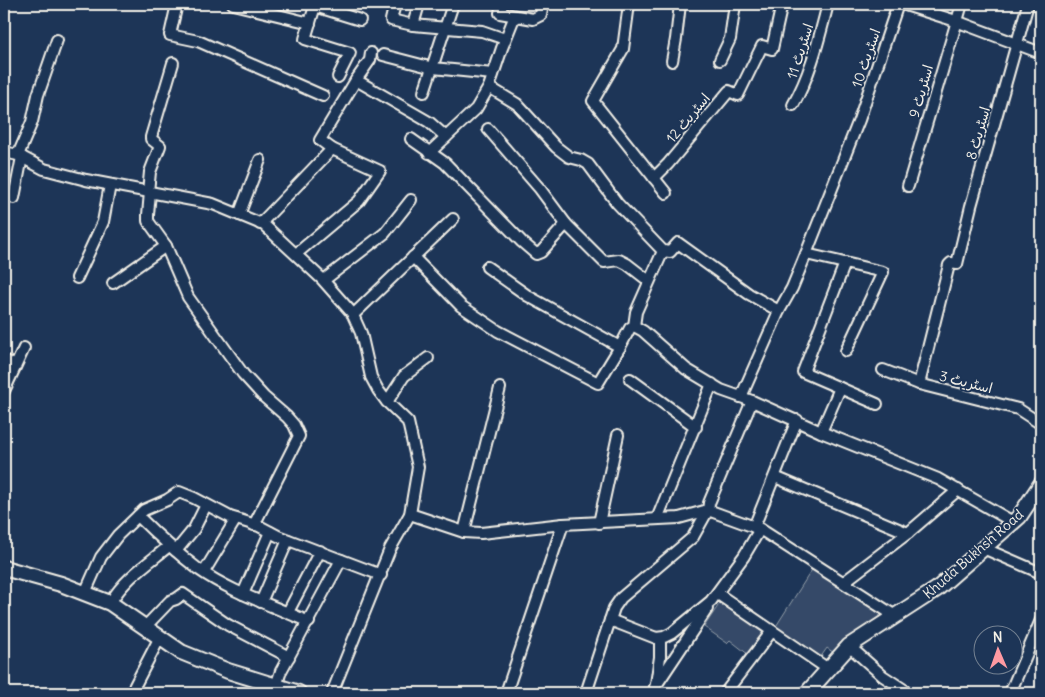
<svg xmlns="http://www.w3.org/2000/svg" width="1045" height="697" font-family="Delius,'Playpen Sans Arabic',sans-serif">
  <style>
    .green { fill: #354a67; stroke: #949ea8 }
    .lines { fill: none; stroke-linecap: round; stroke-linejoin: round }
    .street-casing { stroke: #f4f1e8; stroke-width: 14 }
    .secondary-casing { stroke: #f4f1e8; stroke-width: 18 }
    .street { stroke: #1d3557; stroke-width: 10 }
    .secondary { stroke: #1d3557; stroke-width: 14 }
    .labels { text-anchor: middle; stroke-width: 4; stroke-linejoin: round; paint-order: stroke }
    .street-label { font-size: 14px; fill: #f4f1e8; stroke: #1d3557 }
  </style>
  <rect width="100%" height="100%" fill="#1d3557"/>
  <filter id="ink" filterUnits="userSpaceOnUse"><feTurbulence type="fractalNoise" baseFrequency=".02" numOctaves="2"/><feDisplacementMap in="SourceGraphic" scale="10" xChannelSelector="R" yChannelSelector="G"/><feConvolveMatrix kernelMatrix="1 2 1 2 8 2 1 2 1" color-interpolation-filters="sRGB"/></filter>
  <g filter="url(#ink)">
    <g class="green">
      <polygon points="813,568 891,618 849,646 842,642 834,653 827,648 820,658 773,631"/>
      <polygon points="720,603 765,633 749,655 730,640 727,643 704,627"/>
    </g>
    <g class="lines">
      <g class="street-casing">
        <g id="street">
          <polyline points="177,4 170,35 198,41 323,96"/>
          <polyline points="233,4 310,23"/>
          <polyline points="395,4 391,20 413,25 482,31 505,39"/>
          <polyline points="502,4 500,13 533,19 541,15 543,4"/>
          <polyline points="629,4 623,49 593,101 666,193"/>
          <polyline points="902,4 956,21 1041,53"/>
          <polyline points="413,25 419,4"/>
          <polyline points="383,55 433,68 493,74"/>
          <polyline points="720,60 730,39 735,4"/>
          <polyline points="672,61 676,39 680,4"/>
          <polyline points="338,77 350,53 305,39 315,6 360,20"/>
          <polyline points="356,80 429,122 446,137"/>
          <polyline points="489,87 517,104 556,147 569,157 581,160 588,164 617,203 663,251 670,252 678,243 749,294 779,311"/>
          <polyline points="424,92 453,4"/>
          <path d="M793 105C811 74 819 38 828 4"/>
          <polyline points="488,129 540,189 566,224 604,262 619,260 627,264 649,281"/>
          <polyline points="411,139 445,163 522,242 536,254 541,252 566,224"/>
          <polyline points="4,152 18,155 44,169 86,180 213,204 264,225 321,278 352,313 361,333 371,377 378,390 387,402 408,422 418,467 410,514 390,549 332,693"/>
          <polyline points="429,153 476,109 489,87 502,48 514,18 517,17"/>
          <polyline points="18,155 32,122 38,95 57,40"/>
          <polyline points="654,178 668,164 729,91 738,95 762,46 772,49 782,4"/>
          <polyline points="908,186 962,4"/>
          <polyline points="148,192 150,172 160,146 151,139 151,137 173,63"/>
          <polyline points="150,192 148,215 148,221 166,246 188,297 243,374 264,397 287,417 294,425 299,436 254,525"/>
          <polyline points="14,198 22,157"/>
          <polyline points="239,215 260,160"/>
          <polyline points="260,224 332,149"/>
          <polyline points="296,254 359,201 380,171 332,149 320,140 356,80 370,60 371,53"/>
          <polyline points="806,254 883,272 846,351"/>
          <polyline points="413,257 461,306 498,331 598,383 620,347"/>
          <polyline points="845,263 803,372 877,404"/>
          <polyline points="487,267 528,296 620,347 630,328 634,326 636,312 663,251"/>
          <polyline points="77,278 103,222 110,185"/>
          <polyline points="324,280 385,233 411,200"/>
          <polyline points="113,283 166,246"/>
          <polyline points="353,315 453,219"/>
          <polyline points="634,326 643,331 686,369 721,390 752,401 821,432 938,479 1013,522"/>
          <polyline points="4,360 15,366"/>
          <polyline points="883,370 919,384 1018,409 1041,424"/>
          <polyline points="630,379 696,427"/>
          <polyline points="919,384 949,265 951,263 957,264 971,206 1028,4"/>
          <polyline points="4,391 24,348"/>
          <polyline points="741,397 779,311 792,288 806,254 859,120 898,4"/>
          <polyline points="387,402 404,376 428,358"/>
          <polyline points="821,432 840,388"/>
          <polyline points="775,477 908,533"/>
          <polyline points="410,514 464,532 481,533 563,524 679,518 708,510 760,529 892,614"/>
          <path d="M138 516C157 535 177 553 198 569 232 593 272 605 309 622"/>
          <polyline points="657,519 712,384"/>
          <polyline points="599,523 618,435"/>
          <polyline points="754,527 797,420"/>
          <polyline points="464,532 500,388"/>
          <polyline points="983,548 1041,573"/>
          <polyline points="176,551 194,529 206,505"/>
          <polyline points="204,572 236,519"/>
          <polyline points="844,582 908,533 958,490"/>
          <polyline points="85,593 101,557 118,535 144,510 167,500 179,492 194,498 230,517 259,526 278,536 381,575"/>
          <polyline points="243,594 270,532"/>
          <polyline points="718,594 828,669"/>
          <polyline points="261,602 288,540"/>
          <path d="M110 603C125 578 147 564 169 546"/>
          <polyline points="288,612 320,551"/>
          <polyline points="610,620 656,638 664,637 672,633 711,601 744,556 760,529"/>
          <polyline points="145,627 170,601 176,599 183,594 228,625 289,657"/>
          <polyline points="849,646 883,676 909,693"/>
          <polyline points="656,684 660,657 660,638"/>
          <polyline points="276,686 281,671 341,560"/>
          <polyline points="655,687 707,609"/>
          <polyline points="131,693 160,637"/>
          <polyline points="506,693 563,524"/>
          <polyline points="586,693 614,608 621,598 693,537 708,510 709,503 752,401"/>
          <polyline points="725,693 772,631"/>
          <polyline points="1010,693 1041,620"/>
        </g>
      </g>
      <g class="secondary-casing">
        <g id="secondary">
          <polyline points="4,568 61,584 110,603 181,652 228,671 299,693"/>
          <polyline points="807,693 849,646 937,589 1019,517 1041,484"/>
        </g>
      </g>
      <use href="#street" class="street"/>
      <use href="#secondary" class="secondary"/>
    </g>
  </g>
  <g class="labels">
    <g class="street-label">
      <text transform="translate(800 51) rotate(-72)" y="5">اسٹریٹ 11</text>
      <text transform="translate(866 58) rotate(-71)" y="5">اسٹریٹ 10</text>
      <text transform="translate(921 91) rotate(-74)" y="5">اسٹریٹ 9</text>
      <text transform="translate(688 118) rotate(-50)" y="5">اسٹریٹ 12</text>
      <text transform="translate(978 133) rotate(-74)" y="5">اسٹریٹ 8</text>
      <text transform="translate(966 382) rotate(14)" y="5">اسٹریٹ 3</text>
      <text transform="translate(973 554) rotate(-41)" y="5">Khuda Bukhsh Road</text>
    </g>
  </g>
  <rect width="1045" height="697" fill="none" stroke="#1d3557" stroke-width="20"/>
  <rect x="10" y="10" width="1025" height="677" fill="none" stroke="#f4f1e8" stroke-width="2" filter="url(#ink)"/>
  <g transform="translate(998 650) rotate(358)"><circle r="24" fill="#1d3557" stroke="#738091"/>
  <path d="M0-4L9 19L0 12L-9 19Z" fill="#ff9aa2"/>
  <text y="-8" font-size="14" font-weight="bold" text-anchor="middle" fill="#f4f1e8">N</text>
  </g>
</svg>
